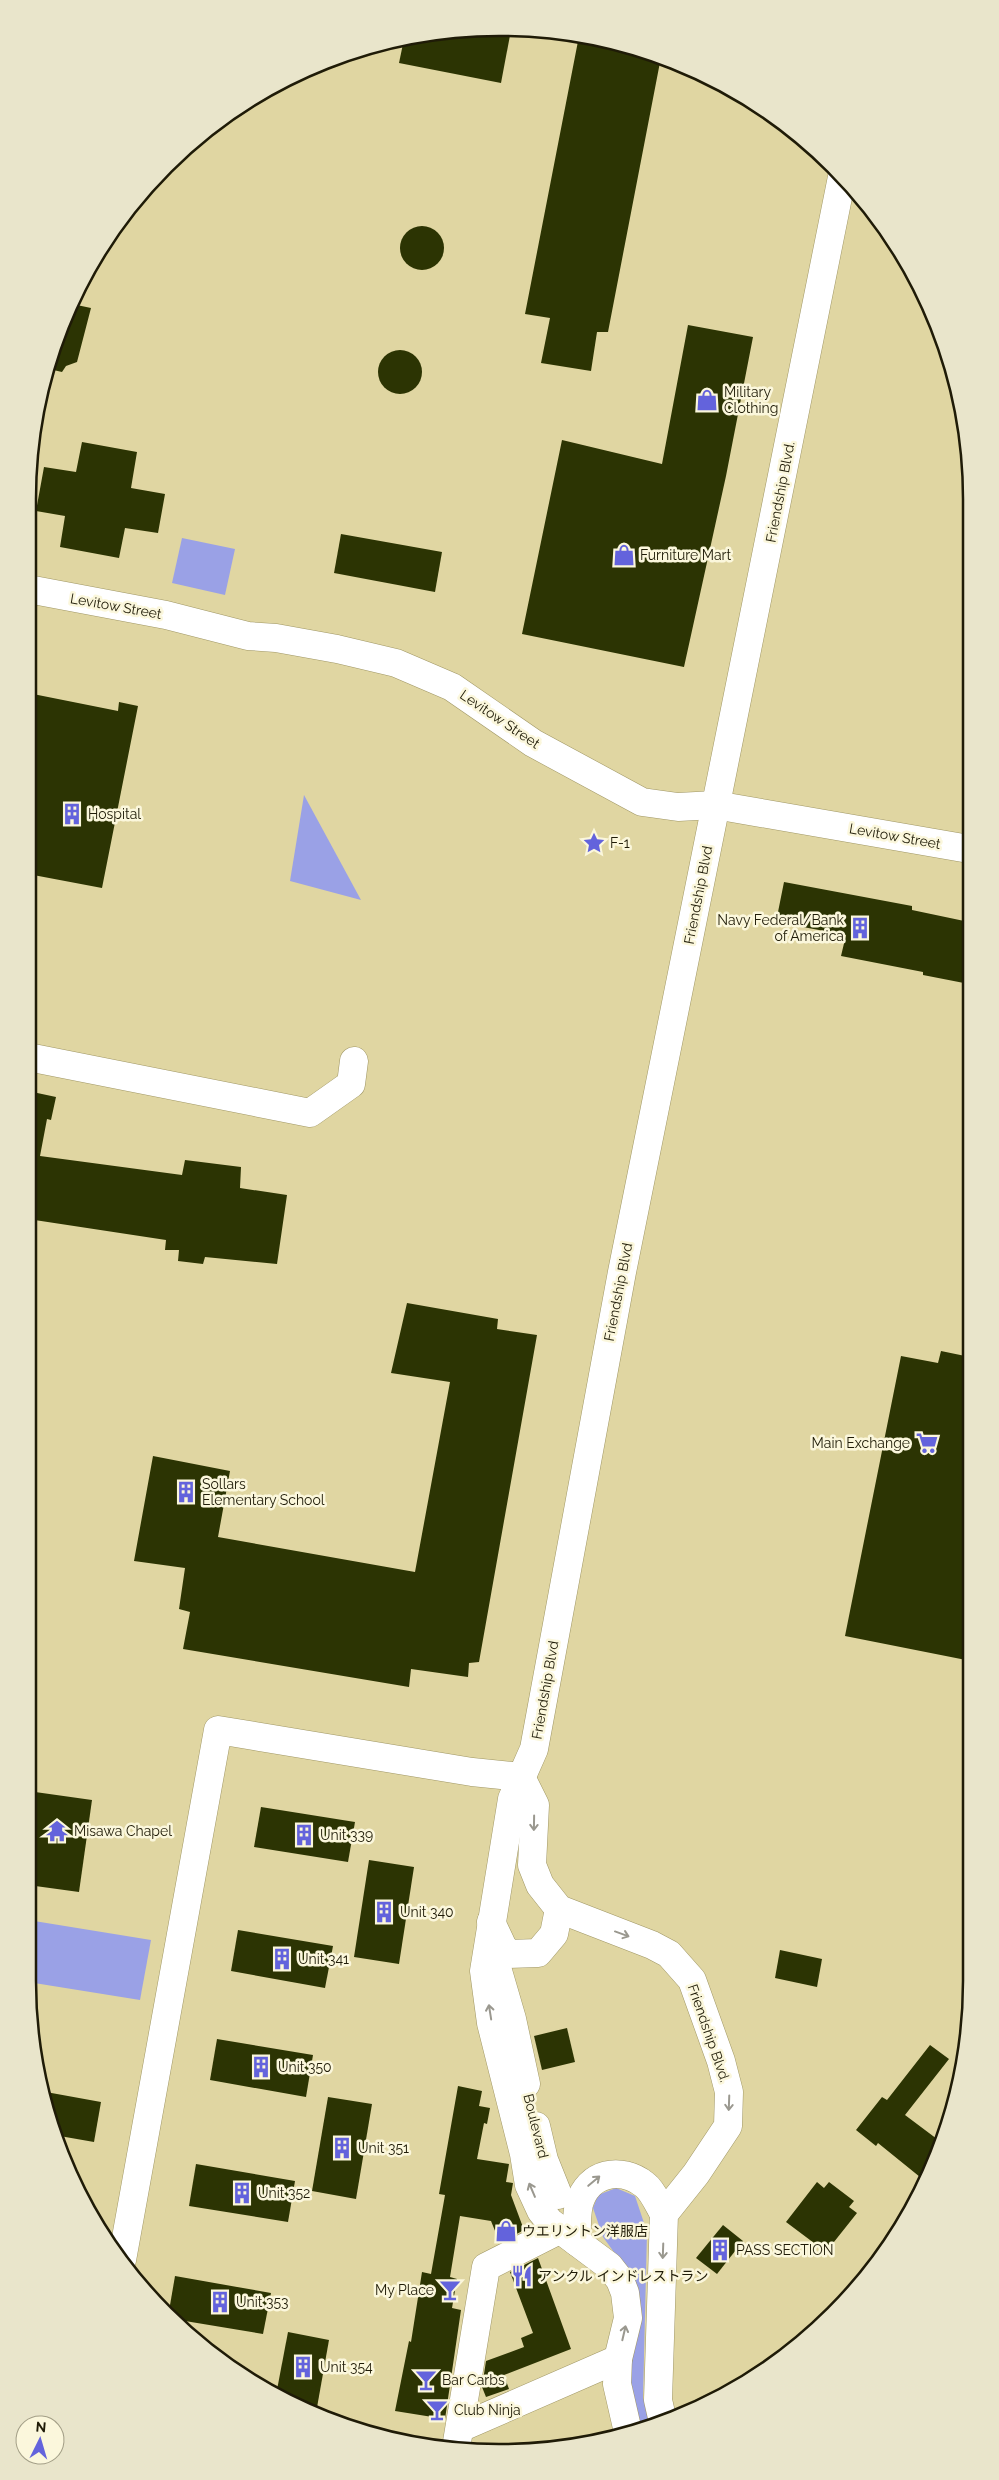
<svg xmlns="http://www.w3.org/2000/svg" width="999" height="2480" font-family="Raleway,'Noto Sans JP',sans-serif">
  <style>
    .green { fill: #9aa1e6 }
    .building { fill: #2c3403 }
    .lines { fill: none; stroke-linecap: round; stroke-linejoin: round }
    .minor-casing { stroke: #a09765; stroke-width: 29 }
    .minor { stroke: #fff; stroke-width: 28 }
    .oneway { stroke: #9a988f }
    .labels { text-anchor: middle; stroke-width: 5; stroke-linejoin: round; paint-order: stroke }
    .poi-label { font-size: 14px; fill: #1f1b07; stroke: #fbf7dc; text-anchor: start }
    .street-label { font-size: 14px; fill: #1f1b07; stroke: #fbf7dc }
    .rim { fill: none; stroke: #1f1b07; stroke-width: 2.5 }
  </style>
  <rect width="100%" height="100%" fill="#e0d6a2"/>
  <g class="green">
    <polygon points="182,538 235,549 225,595 172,583"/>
    <polygon points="304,795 361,900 290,881"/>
    <polygon points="28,1920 151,1940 140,2000 28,1982"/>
    <polygon points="616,2188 635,2196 647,2232 643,2398 653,2425 639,2429 628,2396 632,2277 603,2237 593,2208 598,2195"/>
  </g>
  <g class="building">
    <polygon points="468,29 511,30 501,83 399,63 404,39"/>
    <polygon points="579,36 651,52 661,57 608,332 597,332 591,371 541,363 550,318 525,314"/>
    <circle cx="422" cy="248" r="22"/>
    <polygon points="72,304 91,308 77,362 66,366 62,372 49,369 52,348"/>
    <polygon points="688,325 753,337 726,476 684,667 522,634 562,440 662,464"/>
    <circle cx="400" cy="372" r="22"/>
    <polygon points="82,442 137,452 131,488 165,494 158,533 125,528 119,558 60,547 65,516 36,511 44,467 76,472"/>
    <polygon points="341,534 442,552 435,592 334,573"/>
    <polygon points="28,693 118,711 119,702 138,706 102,888 28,874"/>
    <polygon points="784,882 912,906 912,910 969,922 969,984 923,975 923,972 841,956 846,935 776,922"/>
    <polygon points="28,1091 56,1097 51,1120 47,1119 40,1156 182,1175 185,1160 241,1167 240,1188 287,1195 277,1264 205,1257 203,1264 178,1261 179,1250 165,1250 166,1240 28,1219"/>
    <polygon points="407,1303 498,1319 497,1329 537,1335 479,1662 469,1663 468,1677 411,1669 409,1687 183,1649 190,1612 179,1609 185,1568 134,1561 153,1456 230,1471 218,1537 415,1572 450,1382 391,1373"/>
    <polygon points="941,1351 970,1357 971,1661 845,1636 901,1356 938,1363"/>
    <polygon points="28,1791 92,1800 79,1892 28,1885"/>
    <polygon points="261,1807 355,1822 348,1862 254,1847"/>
    <polygon points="369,1860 414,1867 399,1964 354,1957"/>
    <polygon points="238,1930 333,1946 325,1988 231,1971"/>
    <polygon points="780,1950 822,1959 817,1987 775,1978"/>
    <polygon points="567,2028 575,2062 542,2070 534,2036"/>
    <polygon points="217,2039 313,2055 306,2097 210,2080"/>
    <polygon points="930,2045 949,2059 905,2115 941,2142 920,2177 878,2143 876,2146 856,2130 882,2097 887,2100"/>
    <polygon points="458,2086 482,2091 479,2106 490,2108 487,2124 484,2123 477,2159 509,2164 506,2182 513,2183 511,2195 524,2230 500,2243 491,2221 460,2216 450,2277 457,2279 452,2308 461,2310 445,2419 395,2411 409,2341 411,2342 422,2272 431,2274 445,2195 439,2194"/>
    <polygon points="46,2092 101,2102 94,2142 54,2135"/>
    <polygon points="328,2097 372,2104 356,2199 312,2191"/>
    <polygon points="196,2164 295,2181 288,2222 189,2206"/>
    <polygon points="817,2182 824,2188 829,2182 854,2201 849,2207 857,2213 826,2252 786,2222"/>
    <polygon points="723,2225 743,2241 717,2274 696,2258"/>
    <polygon points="538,2258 571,2349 504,2375 509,2389 486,2397 482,2387 486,2361 524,2347 521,2338 533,2333 510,2272"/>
    <polygon points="175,2276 271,2293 263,2334 179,2320 169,2311"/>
    <polygon points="288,2332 329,2340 316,2413 276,2395"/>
  </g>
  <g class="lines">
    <g class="minor-casing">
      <g id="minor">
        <polyline points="28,589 166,615 248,636 276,638 337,649 396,663 452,687 533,743 642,802 678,807 715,805 969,849"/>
        <polyline points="28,1057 310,1113 351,1084 354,1061"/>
        <polyline points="521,1777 535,1805 532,1865 540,1885 559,1909 652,1945 669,1954 692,1980 721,2061 729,2092 728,2126 696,2174 664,2214 658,2400 663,2422"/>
        <polyline points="491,1922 506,1954 538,1953 554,1934 559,1909"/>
        <polyline points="498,1971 512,2019 526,2084"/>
        <polyline points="536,2126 544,2160 558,2195"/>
        <path d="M577 2242C577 2230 576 2216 579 2204 588 2172 621 2166 645 2185 653 2191 659 2206 664 2214"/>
        <polyline points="122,2260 218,1730 472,1772 521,1777"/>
        <polyline points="460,2428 618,2359"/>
        <polyline points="628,2432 617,2384 618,2359 628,2318 625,2293 620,2280 609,2266 550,2222 541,2211 529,2185 524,2154 491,2023 484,1971 512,1799 534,1749 622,1272 842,177"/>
        <polyline points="456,2448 486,2267 559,2230"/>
      </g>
    </g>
    <use href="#minor" class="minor"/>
  </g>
  <defs><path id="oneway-shaft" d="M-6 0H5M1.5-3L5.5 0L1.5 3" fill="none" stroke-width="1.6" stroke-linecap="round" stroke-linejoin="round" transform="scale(1.25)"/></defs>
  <g class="oneway">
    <use href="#oneway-shaft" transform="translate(534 1823) rotate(91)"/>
    <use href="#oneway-shaft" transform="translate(622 1934) rotate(20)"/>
    <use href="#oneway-shaft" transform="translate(490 2012) rotate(-99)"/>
    <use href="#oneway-shaft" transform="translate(729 2103) rotate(92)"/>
    <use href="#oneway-shaft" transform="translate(594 2181) rotate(-40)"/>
    <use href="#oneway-shaft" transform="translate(532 2190) rotate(-113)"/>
    <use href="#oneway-shaft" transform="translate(663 2251) rotate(92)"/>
    <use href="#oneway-shaft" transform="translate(624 2333) rotate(-77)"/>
  </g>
  <defs>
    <g id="shop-bare" transform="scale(1.725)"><path d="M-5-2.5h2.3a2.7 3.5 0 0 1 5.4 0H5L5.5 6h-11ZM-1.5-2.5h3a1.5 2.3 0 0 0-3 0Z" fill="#6363dc" stroke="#fbf7dc" stroke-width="2.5" paint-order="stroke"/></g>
    <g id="building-bare" transform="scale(1.725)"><path d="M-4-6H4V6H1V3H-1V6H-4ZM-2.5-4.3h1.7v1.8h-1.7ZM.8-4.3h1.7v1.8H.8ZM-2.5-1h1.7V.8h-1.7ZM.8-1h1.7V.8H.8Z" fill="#6363dc" stroke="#fbf7dc" stroke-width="2.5" paint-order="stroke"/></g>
    <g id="sight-bare" transform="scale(1.725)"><path d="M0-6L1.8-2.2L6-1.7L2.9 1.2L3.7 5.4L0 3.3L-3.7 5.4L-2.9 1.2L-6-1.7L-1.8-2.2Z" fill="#6363dc" stroke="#fbf7dc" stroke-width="2.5" paint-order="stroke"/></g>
    <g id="supermarket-bare" transform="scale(1.725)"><path d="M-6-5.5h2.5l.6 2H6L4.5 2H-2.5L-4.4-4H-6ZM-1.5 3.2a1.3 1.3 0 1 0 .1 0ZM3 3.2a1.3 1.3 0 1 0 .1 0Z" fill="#6363dc" stroke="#fbf7dc" stroke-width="2.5" paint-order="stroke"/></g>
    <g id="temple-bare" transform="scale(1.725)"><path d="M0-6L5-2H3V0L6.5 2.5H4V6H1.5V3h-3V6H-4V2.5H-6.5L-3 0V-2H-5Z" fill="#6363dc" stroke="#fbf7dc" stroke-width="2.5" paint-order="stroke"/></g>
    <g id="restaurant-bare" transform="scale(1.725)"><path d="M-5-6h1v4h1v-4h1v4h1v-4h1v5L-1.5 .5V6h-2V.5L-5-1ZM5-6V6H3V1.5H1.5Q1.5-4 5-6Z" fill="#6363dc" stroke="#fbf7dc" stroke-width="2.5" paint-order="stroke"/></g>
    <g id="bar-bare" transform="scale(1.725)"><path d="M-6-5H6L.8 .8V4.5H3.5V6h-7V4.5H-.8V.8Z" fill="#6363dc" stroke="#fbf7dc" stroke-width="2.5" paint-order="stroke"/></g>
  </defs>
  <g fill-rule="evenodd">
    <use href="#shop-bare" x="707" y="400"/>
    <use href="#shop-bare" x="624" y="555"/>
    <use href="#building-bare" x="72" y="814"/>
    <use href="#sight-bare" x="594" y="843"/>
    <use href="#building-bare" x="860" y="928"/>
    <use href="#supermarket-bare" x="927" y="1443"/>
    <use href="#building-bare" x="186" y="1492"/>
    <use href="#temple-bare" x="57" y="1831"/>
    <use href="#building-bare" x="304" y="1835"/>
    <use href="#building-bare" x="384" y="1912"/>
    <use href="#building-bare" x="282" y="1959"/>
    <use href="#building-bare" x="261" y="2067"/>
    <use href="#building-bare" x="342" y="2148"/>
    <use href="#building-bare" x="242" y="2193"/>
    <use href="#shop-bare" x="506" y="2231"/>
    <use href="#building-bare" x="720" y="2250"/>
    <use href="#restaurant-bare" x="522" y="2276"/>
    <use href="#bar-bare" x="450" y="2290"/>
    <use href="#building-bare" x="220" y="2302"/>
    <use href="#building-bare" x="303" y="2367"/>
    <use href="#bar-bare" x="426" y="2380"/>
    <use href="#bar-bare" x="437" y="2410"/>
  </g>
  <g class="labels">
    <g class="poi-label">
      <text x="724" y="397">Military<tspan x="724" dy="16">Clothing</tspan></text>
      <text x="640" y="560">Furniture Mart</text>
      <text x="88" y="819">Hospital</text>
      <text x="610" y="848">F-1</text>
      <text x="844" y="925" text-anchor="end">Navy Federal/Bank<tspan x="844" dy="16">of America</tspan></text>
      <text x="910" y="1448" text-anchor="end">Main Exchange</text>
      <text x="202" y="1489">Sollars<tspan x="202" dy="16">Elementary School</tspan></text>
      <text x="74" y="1836">Misawa Chapel</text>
      <text x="320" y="1840">Unit 339</text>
      <text x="400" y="1917">Unit 340</text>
      <text x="298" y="1964">Unit 341</text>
      <text x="278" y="2072">Unit 350</text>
      <text x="358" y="2153">Unit 351</text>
      <text x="258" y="2198">Unit 352</text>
      <text x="522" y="2236">ウエリントン洋服店</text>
      <text x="736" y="2255">PASS SECTION</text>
      <text x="538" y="2281">アンクル インドレストラン</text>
      <text x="434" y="2295" text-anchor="end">My Place</text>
      <text x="236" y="2307">Unit 353</text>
      <text x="320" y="2372">Unit 354</text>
      <text x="442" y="2385">Bar Carbs</text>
      <text x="454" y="2415">Club Ninja</text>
    </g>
    <g class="street-label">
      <text transform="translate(780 492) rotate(-79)" y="5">Friendship Blvd.</text>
      <text transform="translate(116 606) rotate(10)" y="5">Levitow Street</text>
      <text transform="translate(500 719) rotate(34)" y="5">Levitow Street</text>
      <text transform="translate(895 836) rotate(10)" y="5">Levitow Street</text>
      <text transform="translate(698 895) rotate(-79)" y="5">Friendship Blvd</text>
      <text transform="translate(618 1292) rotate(-79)" y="5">Friendship Blvd</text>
      <text transform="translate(545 1690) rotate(-80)" y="5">Friendship Blvd</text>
      <text transform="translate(709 2033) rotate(71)" y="5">Friendship Blvd.</text>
      <text transform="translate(536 2126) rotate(76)" y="5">Boulevard</text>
    </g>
  </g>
  <path d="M0 0H999V2480H0ZM499 36H500A463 463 0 0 1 963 499V1981A463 463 0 0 1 500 2444H499A463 463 0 0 1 36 1981V499A463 463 0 0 1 499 36Z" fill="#e9e5cb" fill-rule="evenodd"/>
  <path class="rim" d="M499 36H500A463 463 0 0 1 963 499V1981A463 463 0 0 1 500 2444H499A463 463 0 0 1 36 1981V499A463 463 0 0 1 499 36Z"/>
  <g transform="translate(40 2440) rotate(5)"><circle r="24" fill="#fbf7dc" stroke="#a39f87"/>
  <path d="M0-4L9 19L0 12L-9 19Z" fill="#6363dc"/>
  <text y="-8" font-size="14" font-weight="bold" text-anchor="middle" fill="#1f1b07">N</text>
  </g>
</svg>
